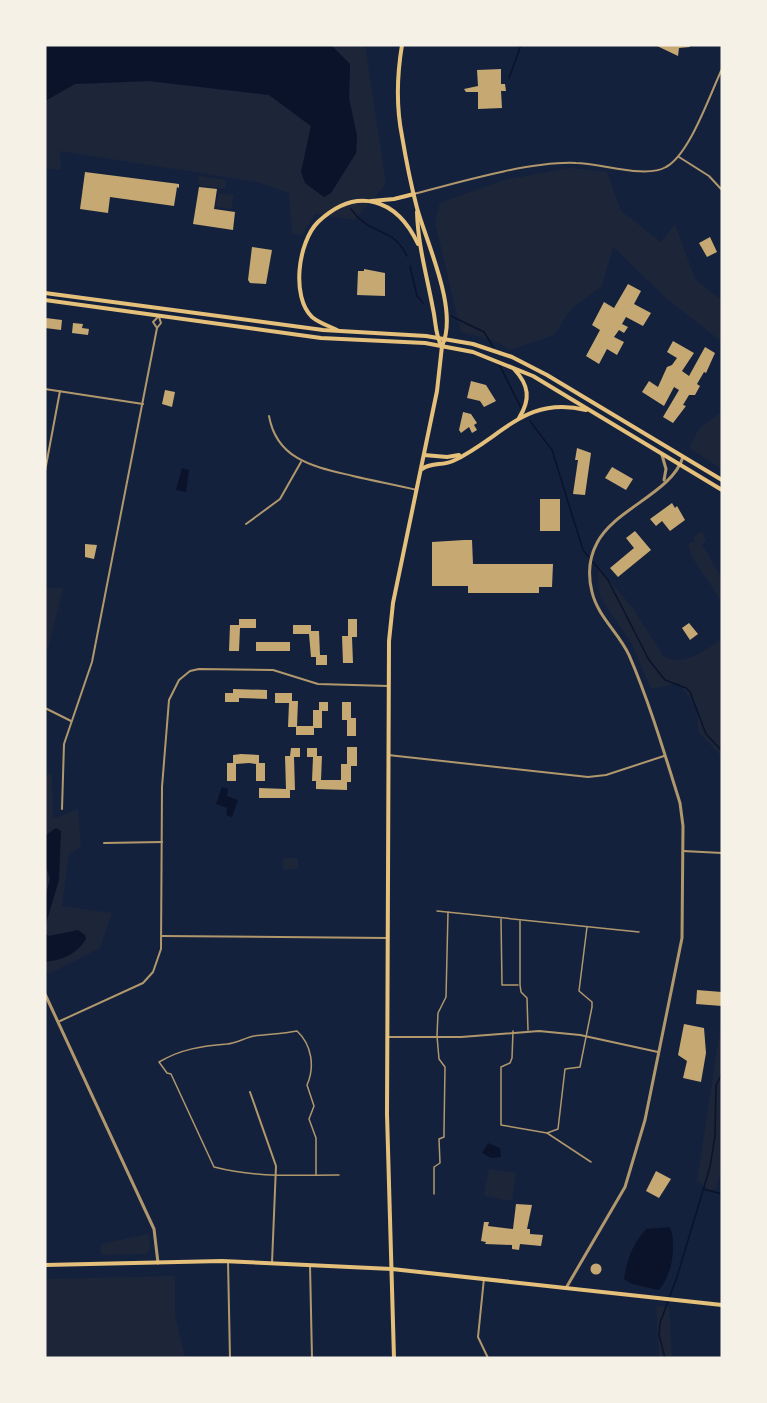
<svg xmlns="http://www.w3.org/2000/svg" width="767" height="1403" font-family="'Times New Roman',serif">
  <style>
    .green { fill: #1d2539 }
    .water { fill: #0b132b }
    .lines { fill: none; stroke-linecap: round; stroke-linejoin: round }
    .stream { stroke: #0b132b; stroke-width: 1.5 }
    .building { fill: #c6a872 }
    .service { stroke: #b1986c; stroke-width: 1.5 }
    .minor { stroke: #b1986c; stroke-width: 2 }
    .tertiary { stroke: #b1986c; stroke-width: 3 }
    .secondary { stroke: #e5c07b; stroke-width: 4 }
    .primary { stroke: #e5c07b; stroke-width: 4 }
  </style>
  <rect width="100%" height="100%" fill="#14213d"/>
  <g class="green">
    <polygon points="331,45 365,45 386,184 354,220 315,214 302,235 292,234 289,193 257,182 60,151 61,170 45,168 45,101 75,84 149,81 269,95 311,126 301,172 331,193 356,153 357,136 349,98 350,64"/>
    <polygon points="570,168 607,172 621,211 661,242 675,224 695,279 722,301 722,342 667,299 613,247 602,286 571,309 554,335 509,350 498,342 461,332 435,222 440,203 504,180"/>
    <polygon points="199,176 226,180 225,189 201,186 198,182"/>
    <polygon points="218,193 234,195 231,209 216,207"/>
    <polygon points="722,411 722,469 689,448 699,429"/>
    <polygon points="702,531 706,541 702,544 722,579 722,602 692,557 688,544 695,541 694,537"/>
    <path d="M598 567 632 607 664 657C686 667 704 650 722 639V757L698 731V709L679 683 651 689 632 644 600 597Z"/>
    <polygon points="45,588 63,588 48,649 45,647"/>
    <polygon points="52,773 53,819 78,809 81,847 69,854 62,906 112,913 100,948 49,974 45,968 45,776"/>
    <rect x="283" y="858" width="15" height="11"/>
    <polygon points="722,1017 722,1165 716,1189 710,1190 697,1181"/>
    <polygon points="489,1169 516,1173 512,1201 484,1196"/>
    <polygon points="149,1234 150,1250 146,1254 101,1255 101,1244"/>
    <polygon points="175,1276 175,1316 185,1356 220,1358 45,1358 45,1279"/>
    <polygon points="656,1306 669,1307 672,1358 659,1358"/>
  </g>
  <g class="water">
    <polygon points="45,45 331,45 350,64 349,98 357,136 356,153 331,193 324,197 305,183 301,172 311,126 269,95 149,81 75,84 45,101"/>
    <polygon points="182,468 189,470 186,492 176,490"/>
    <polygon points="222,787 228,789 227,796 238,800 232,817 226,815 227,808 216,804"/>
    <polygon points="56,828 61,831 59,880 45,927 45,897 50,879 45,864 46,835"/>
    <path d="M78 930 85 935 86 939C77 954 63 960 45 962V933L49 936Z"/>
    <polygon points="488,1143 500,1148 501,1157 491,1158 482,1153"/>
    <path d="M670 1227C677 1245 672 1276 659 1290L632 1284 624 1279C627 1258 633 1244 646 1229Z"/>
  </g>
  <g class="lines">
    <g class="stream">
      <polyline points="509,78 521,45"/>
      <path d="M351 209C372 238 392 225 407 256"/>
      <polyline points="410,266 417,296 423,303"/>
      <polyline points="451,316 484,332 494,348"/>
      <polyline points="499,364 521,408"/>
      <polyline points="530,421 552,450 583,550 608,580 649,660 665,680 686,688 690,692 706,734 722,751"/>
      <polyline points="703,1189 722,1194"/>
      <polyline points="665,1358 659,1335 660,1323 677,1277 710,1167 715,1136 716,1085 722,1074"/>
    </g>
  </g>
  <g class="building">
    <polygon points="655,45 689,45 690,47 679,48 678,56"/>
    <polygon points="501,69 501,84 505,84 506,91 501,91 502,108 478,109 478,92 466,92 464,89 478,86 477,70"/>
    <polygon points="85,172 179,184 179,188 177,187 174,206 110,197 108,213 80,209"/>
    <polygon points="199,187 217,189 214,209 235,212 233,230 193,224"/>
    <polygon points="710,237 717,252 707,257 699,243"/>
    <polygon points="252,247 272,250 266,284 250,283 248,280"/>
    <polygon points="364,269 385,273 385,296 357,295 358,271 364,271"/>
    <polygon points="628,284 641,291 634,304 651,313 643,326 626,317 622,324 628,327 624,333 619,330 614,337 624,342 617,355 607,349 599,364 586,356 600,330 592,325 604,302 614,308"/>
    <polygon points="46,318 62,320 61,330 45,328"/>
    <polygon points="73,323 83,324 82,328 89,329 88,335 72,333"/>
    <polygon points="673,341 694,353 682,371 689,376 705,347 715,353 706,373 704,372 697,384 700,386 695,395 689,395 683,405 686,406 673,423 663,417 679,390 674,387 664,406 642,392 649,381 658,387 667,367 672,365 677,358 667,352"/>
    <polygon points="471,381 486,385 496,401 484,407 480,401 467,398"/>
    <polygon points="165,390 175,392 172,407 162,404"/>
    <polygon points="463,412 471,414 477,423 474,425 477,430 472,433 469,427 461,433 459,430"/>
    <polygon points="577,448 591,453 585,495 573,494 578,460 575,460"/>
    <polygon points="612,467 633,479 626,490 605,478"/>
    <rect x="540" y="499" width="20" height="32"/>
    <polygon points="672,503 675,508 677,506 685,520 670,531 662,521 656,526 650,519"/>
    <polygon points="635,531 651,550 618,577 610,568 634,548 626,538"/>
    <polygon points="464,540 472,540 473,564 553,564 552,587 539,587 539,593 468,593 468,586 432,586 432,542"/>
    <polygon points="85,544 97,545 94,559 85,557"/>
    <polygon points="239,619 256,619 256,628 240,628 239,651 229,651 230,625 239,625"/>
    <polygon points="348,619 357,619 357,637 352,637 353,663 343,663 342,636 348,636"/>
    <polygon points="689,623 698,634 690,640 682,628"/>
    <polygon points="293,625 311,625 311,631 319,631 320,655 327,655 327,665 316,665 316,657 311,657 309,634 293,634"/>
    <rect x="256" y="642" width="34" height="9"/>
    <polygon points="233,689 267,690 267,699 239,698 239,702 225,702 225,693 233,693"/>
    <polygon points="275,693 292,693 292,701 298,701 297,726 313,726 313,710 319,710 319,702 328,702 328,711 322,711 322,728 314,728 314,735 296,735 296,727 288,727 289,703 275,703"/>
    <polygon points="342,702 351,702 351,718 356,718 356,736 347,736 347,720 342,720"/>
    <polygon points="347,747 357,747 357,766 351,766 351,782 347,782 347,790 316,789 316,781 312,781 313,757 307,757 307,748 317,748 317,756 322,756 321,780 341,780 341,764 347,764"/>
    <polygon points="291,748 300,748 300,757 294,757 295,790 290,790 290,798 259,798 259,788 286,789 285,756 290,756"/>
    <polygon points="241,754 259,755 259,763 265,763 265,781 256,781 256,764 249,763 236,764 236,781 227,781 227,763 233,763 233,755"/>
    <polygon points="697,990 722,992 722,1006 696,1004"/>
    <polygon points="684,1024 704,1028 706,1053 701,1082 683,1078 687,1061 678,1055"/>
    <polygon points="656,1171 671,1179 659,1198 646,1191"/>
    <polygon points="516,1204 532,1205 527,1229 530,1229 530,1234 543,1235 541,1246 520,1244 519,1250 512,1249 512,1245 485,1244 486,1242 481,1241 484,1222 489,1222 488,1226 513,1229"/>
    <circle cx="596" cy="1269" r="5.5"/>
  </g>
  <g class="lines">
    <g class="service">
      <polyline points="437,911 639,932"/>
      <polyline points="501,919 502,985 518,985"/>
      <polyline points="520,921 520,985 521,992 527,998 528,1030"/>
      <polyline points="513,1031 512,1058 510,1063 501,1067 501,1125 547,1133 558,1129 565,1069 580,1067 592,1007 592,1002 579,991 587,927"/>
      <polyline points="547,1133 591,1162"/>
      <path d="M316 1175V1138L309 1119 314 1106 307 1085C315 1067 312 1045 297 1031 282 1034 268 1034 254 1036 245 1038 236 1043 227 1044 202 1046 181 1049 159 1062L167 1073 171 1074 214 1167C258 1178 294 1175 339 1175"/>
      <polyline points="434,1194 434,1167 440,1163 439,1139 444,1137 444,1131 445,1067 439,1059 437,1036 438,1013 446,997 448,912"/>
    </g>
    <g class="minor">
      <polyline points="679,157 709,176 722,190"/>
      <path d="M414 194C459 182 531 161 576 163 601 163 645 179 666 167 690 154 710 94 722 69"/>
      <polyline points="157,328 153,322 159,316"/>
      <polyline points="45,389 143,404"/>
      <path d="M269 416C277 461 316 467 353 476 374 481 396 485 417 490"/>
      <polyline points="45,471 60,391"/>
      <polyline points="246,524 280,499 301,462"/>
      <polyline points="45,708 71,721"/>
      <polyline points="388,755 588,777 606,775 664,756"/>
      <polyline points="62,809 64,744 92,662 157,328 161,323 159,317"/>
      <polyline points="104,843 162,842"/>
      <polyline points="683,851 722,853"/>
      <polyline points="162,936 387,938"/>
      <polyline points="60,1021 143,983 153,972 161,949 162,787 169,700 179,680 190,671 199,669 273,670 318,684 388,686"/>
      <polyline points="387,1037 461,1037 539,1031 580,1035 658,1052"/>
      <polyline points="250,1092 276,1166 272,1263"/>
      <polyline points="228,1261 230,1358"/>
      <polyline points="310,1265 312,1358"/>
      <polyline points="484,1278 478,1337 488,1358"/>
    </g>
    <g class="tertiary">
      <polyline points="662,455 666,469 664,480"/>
      <polyline points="45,994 154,1229 158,1263"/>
      <path d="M566 1288 625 1187 645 1120 682 938 683 826 680 803C665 755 649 701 629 655 619 633 598 617 592 592 588 576 589 558 597 543 614 509 672 493 683 457"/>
    </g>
    <g class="secondary">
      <path d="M402 45C397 75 396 106 402 136 406 160 411 185 417 208 427 244 459 311 442 346"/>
      <path d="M417 212C418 246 427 276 433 309 436 322 435 334 441 345"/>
    </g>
    <g class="primary">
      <polyline points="371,201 394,199 414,194"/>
      <polyline points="45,293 323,330 426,336 473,344 512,357 547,375 722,480"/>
      <polyline points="45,300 321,338 425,343 473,352 533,376 722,490"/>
      <path d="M337 330C329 326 319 323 312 317 291 297 298 242 318 222 357 185 397 199 418 244"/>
      <path d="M514 369C529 385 531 399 519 418"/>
      <polyline points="424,455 447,457 459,455"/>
      <path d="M422 469C432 462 442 466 453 461 502 438 525 395 586 410"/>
      <polyline points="45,1265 222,1261 392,1269 722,1305"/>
      <polyline points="394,1358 387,1114 389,641 393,603 437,391 442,346"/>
    </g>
  </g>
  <rect width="767" height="1403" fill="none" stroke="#f6f1e7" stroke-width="93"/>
</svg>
